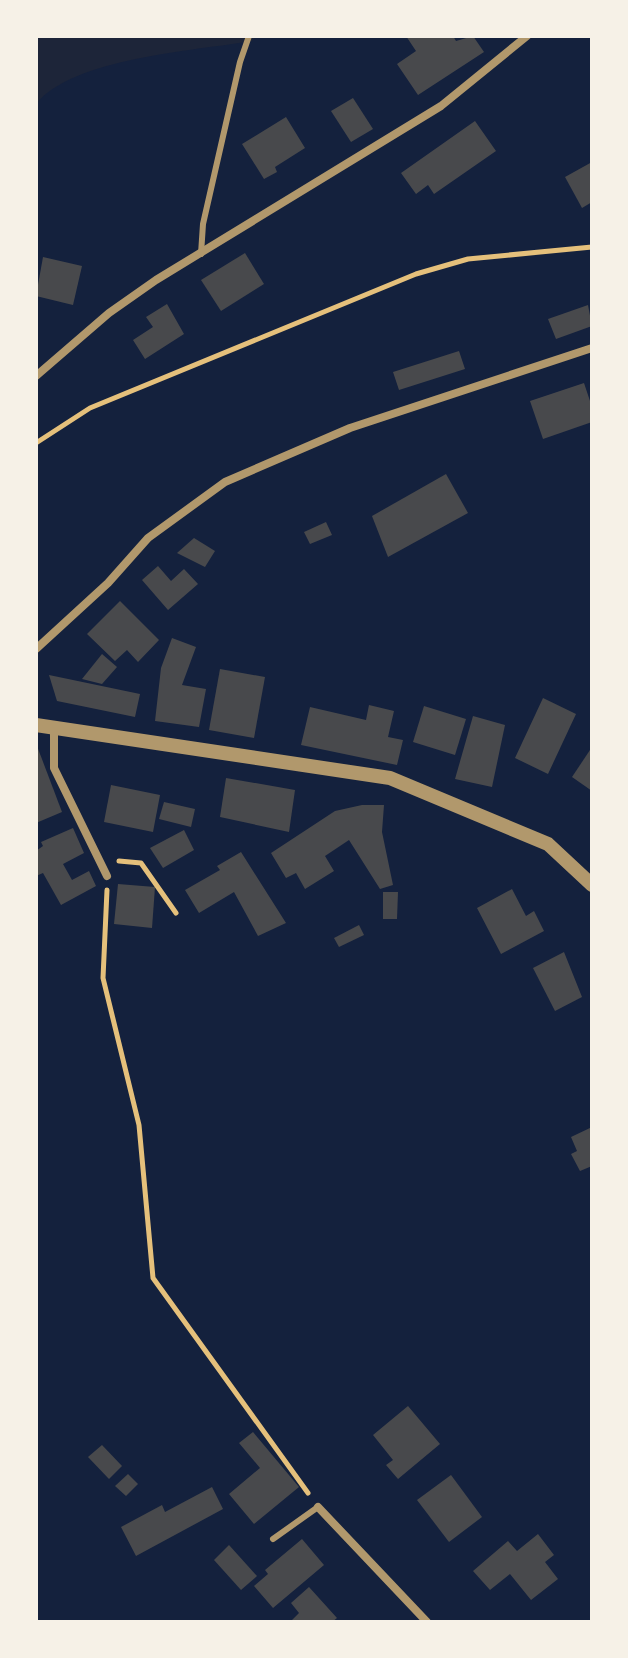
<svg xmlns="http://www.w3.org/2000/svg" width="628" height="1658" font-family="'Exo 2',sans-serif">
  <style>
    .green { fill: #1d2539 }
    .building { fill: #48494c }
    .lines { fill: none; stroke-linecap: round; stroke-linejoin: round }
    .path { stroke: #e5c07b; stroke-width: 5 }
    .service { stroke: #b1986c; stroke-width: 6 }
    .minor { stroke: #b1986c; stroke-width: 8 }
    .tertiary { stroke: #b1986c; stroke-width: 14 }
  </style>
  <rect width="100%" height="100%" fill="#14213d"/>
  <path class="green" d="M36 36H256L252 41C193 51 73 58 36 104Z"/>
  <g class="building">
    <polygon points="406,36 453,36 456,41 473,36 484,52 418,95 397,64 416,51"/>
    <polygon points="353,98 373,129 351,142 331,111"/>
    <polygon points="286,117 305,148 275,167 277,172 264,179 242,144"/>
    <polygon points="475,121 496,151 434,194 428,185 416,194 401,173"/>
    <polygon points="592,162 592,202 582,208 565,177"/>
    <polygon points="245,253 264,284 221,311 201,280"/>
    <polygon points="43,257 82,266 73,305 36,296"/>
    <polygon points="167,304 184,334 145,359 133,340 153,327 146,317"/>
    <polygon points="588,305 592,326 556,339 548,319"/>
    <polygon points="459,351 465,369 399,390 393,372"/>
    <polygon points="584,383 592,407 592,422 543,439 530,401"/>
    <polygon points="446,474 468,513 388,557 372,516"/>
    <polygon points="326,522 332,535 310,544 304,532"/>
    <polygon points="194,538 215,551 205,567 177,553"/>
    <polygon points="158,566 171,581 184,569 198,584 168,610 142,580"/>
    <polygon points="120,601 159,640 138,662 127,650 115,661 87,634"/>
    <polygon points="172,638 196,647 182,685 206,689 199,727 155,721 161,668"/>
    <polygon points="102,654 117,667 102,684 82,679"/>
    <polygon points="220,669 265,677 254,738 209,730"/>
    <polygon points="49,675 140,694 135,717 57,701"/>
    <polygon points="543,698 576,714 548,774 515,758"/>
    <polygon points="369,705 394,711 388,737 403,740 397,765 301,745 310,707 366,720"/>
    <polygon points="424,706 466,719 455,755 413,742"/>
    <polygon points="473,716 505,725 492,787 455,779"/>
    <polygon points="37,746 62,812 36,823 36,746"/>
    <polygon points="592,747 592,791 572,777"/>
    <polygon points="226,778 295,790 289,832 220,817"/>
    <polygon points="111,785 160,795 153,832 104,822"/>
    <polygon points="164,802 195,809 191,827 159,819"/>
    <polygon points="362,805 384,805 382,832 393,885 380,889 349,840 325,856 334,871 305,889 296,873 286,878 271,853 335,811"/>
    <polygon points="73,828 84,853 63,864 72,880 89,871 96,886 61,905 43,873 36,876 36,851 43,846 41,842"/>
    <polygon points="184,830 194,850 163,868 150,848"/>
    <polygon points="241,852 286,923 258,936 234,892 199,913 185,890 220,870 217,866"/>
    <polygon points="118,884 155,887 152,928 114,924"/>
    <polygon points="512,889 526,916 534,911 544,931 501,954 477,908"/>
    <polygon points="383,892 398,892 397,919 383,919"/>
    <polygon points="359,925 364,935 339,947 334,938"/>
    <polygon points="564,952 582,997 555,1011 533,968"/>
    <polygon points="592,1127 592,1166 580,1171 571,1154 577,1151 571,1137"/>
    <polygon points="408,1406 440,1444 398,1479 386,1465 393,1460 373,1435"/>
    <polygon points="253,1432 299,1487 254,1524 229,1494 260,1468 239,1443"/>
    <polygon points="102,1445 122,1466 109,1479 88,1457"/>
    <polygon points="128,1474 138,1484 126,1496 115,1486"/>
    <polygon points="451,1475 482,1517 449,1542 417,1500"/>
    <polygon points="212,1487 223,1509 136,1556 121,1527 162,1505 165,1512"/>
    <polygon points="538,1534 554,1555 545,1562 558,1579 531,1600 510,1574 490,1590 473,1571 508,1541 517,1551"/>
    <polygon points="302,1539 324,1565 273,1608 254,1586 268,1574 265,1570"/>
    <polygon points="229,1545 257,1576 241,1590 214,1560"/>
    <polygon points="309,1587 337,1618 332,1622 290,1622 299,1613 291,1603"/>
  </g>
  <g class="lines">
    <g class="path">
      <polyline points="36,443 90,408 416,274 468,259 592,247"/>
      <polyline points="119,861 141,863 176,913"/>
      <polyline points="107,890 103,978 139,1125 153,1278 308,1493"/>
    </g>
    <g class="service">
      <polyline points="201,254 203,224 240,62 249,36"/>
      <polyline points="273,1539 318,1507"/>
    </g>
    <g class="minor">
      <polyline points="36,376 109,313 156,280 441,106 527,36"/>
      <polyline points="36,649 108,583 148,538 225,482 350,428 592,348"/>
      <polyline points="54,727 54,768 107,876"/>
      <polyline points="318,1507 427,1622"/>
    </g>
    <polyline class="tertiary" points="36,725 390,778 548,844 592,885"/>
  </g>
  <rect width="628" height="1658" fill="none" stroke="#f6f1e7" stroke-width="76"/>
</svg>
